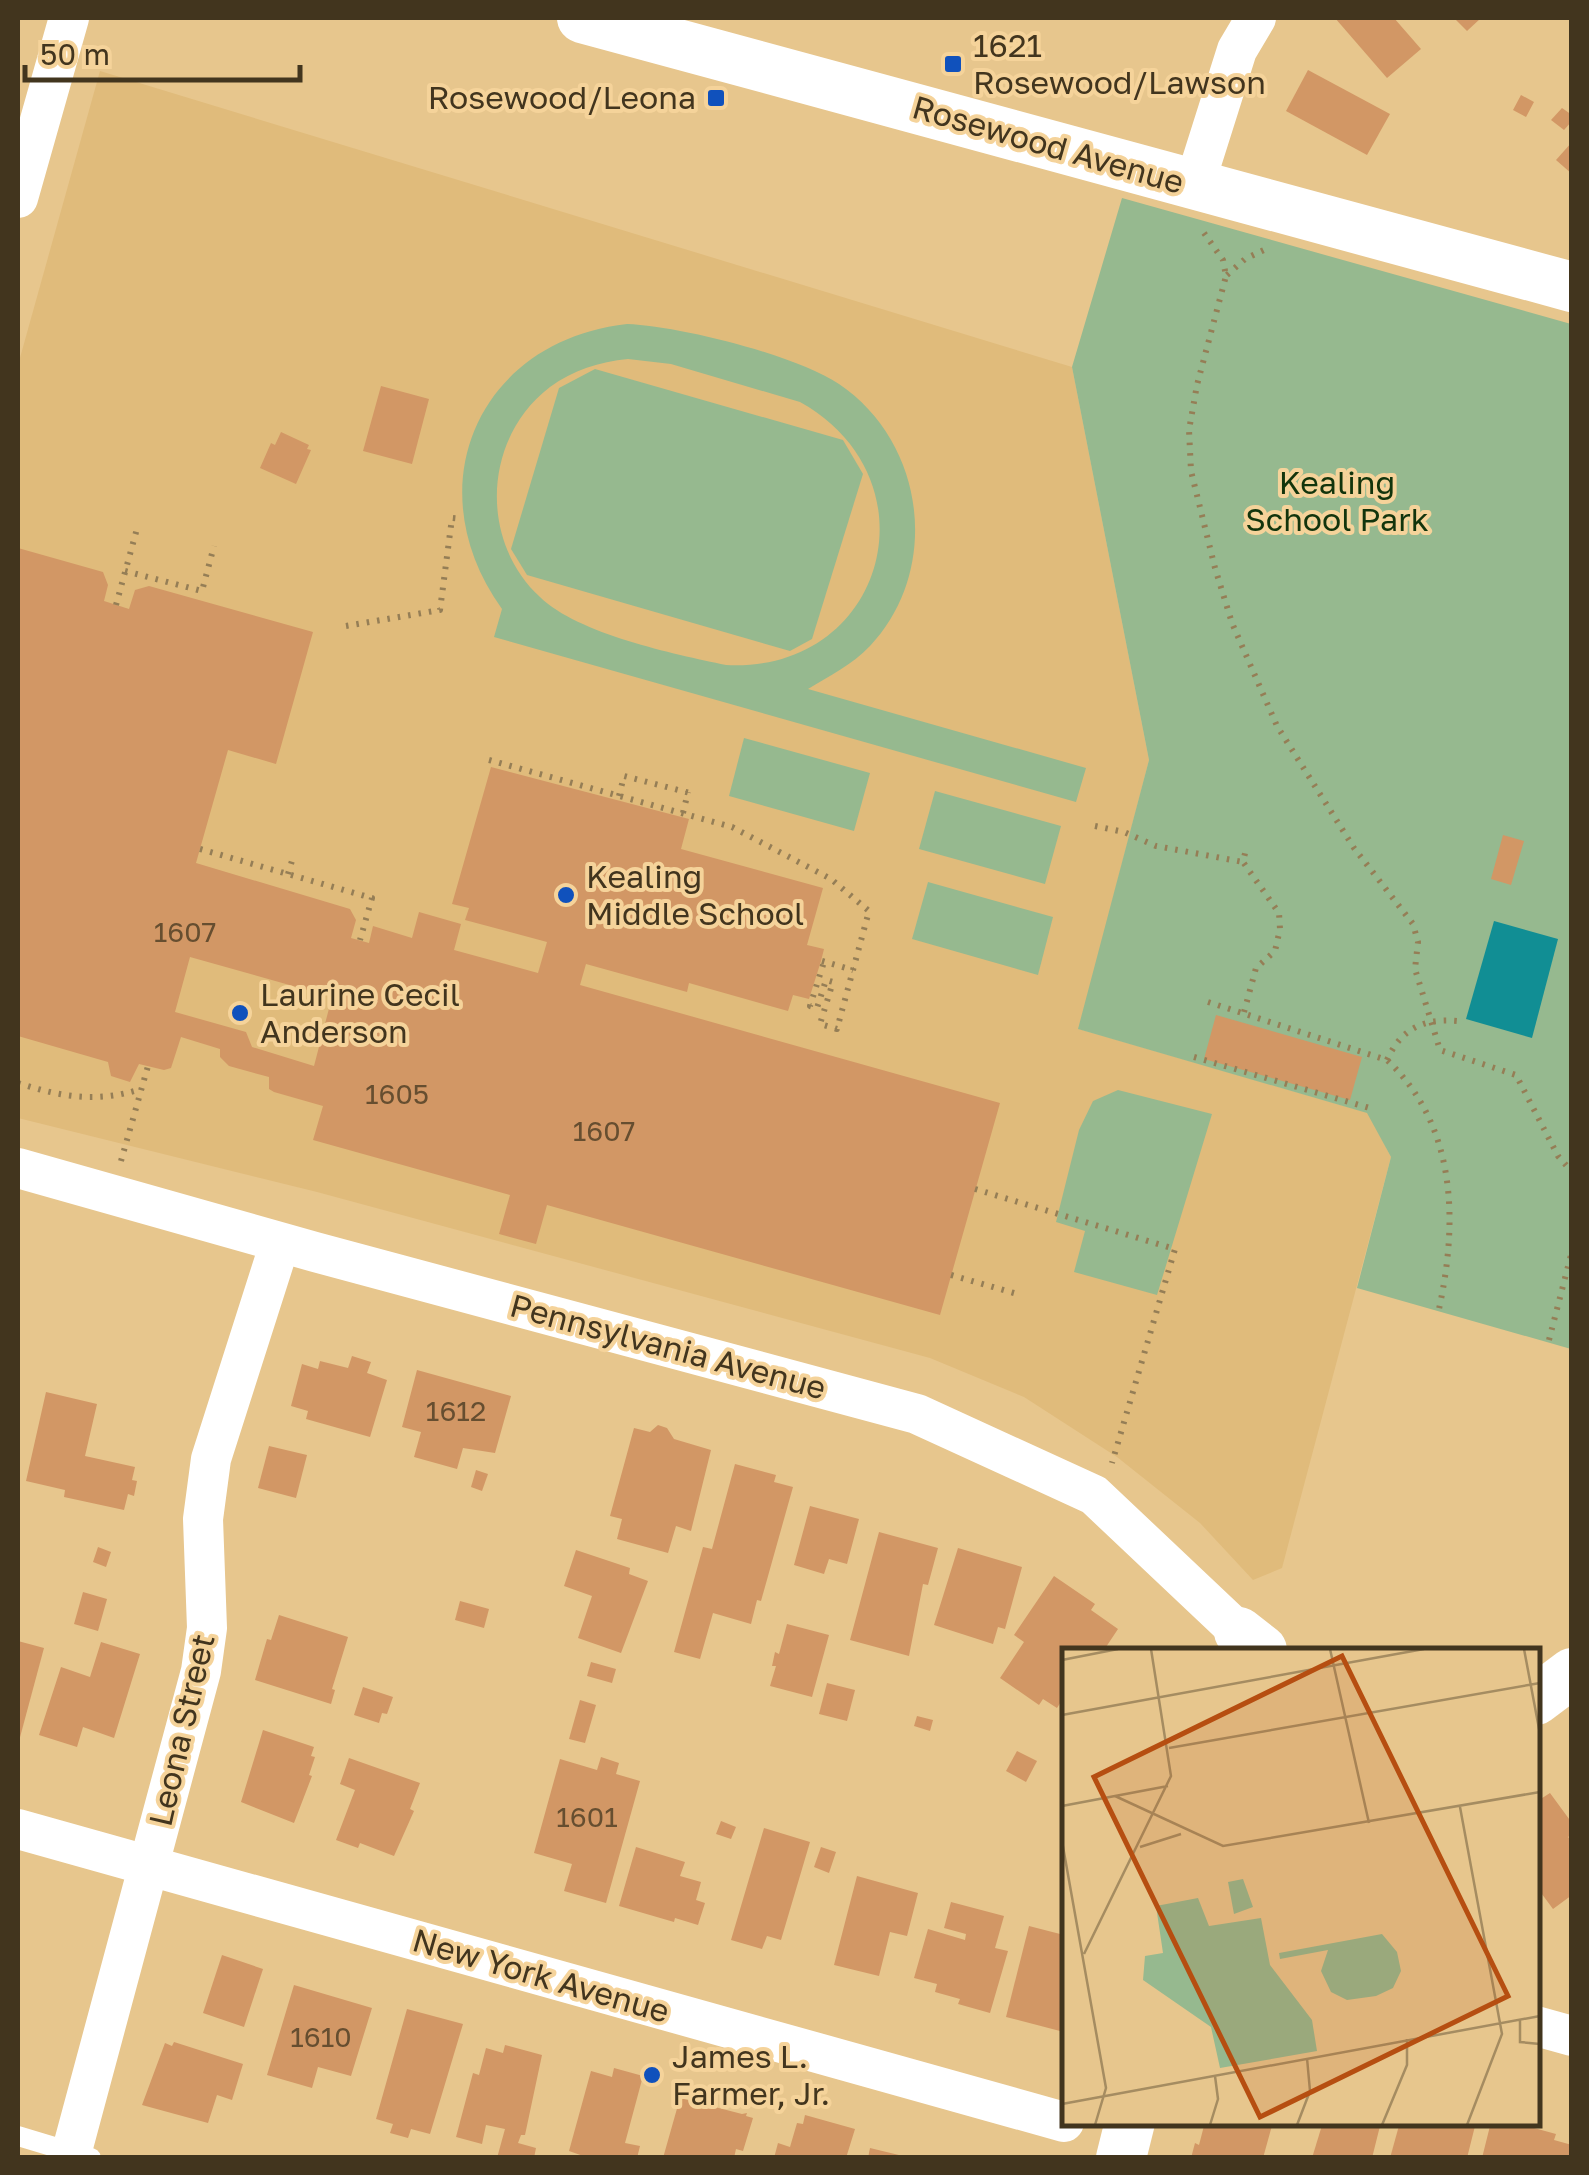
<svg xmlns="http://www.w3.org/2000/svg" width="1589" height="2175" font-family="'Golos Text',sans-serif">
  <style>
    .built { fill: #e0bb7b }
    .green { fill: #96b98f; fill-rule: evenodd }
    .water { fill: #118e94 }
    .building { fill: #d29765; fill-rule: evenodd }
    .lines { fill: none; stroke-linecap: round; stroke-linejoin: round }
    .path { stroke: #957e56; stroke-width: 6; stroke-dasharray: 2.5 8; stroke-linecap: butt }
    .service { stroke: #fff; stroke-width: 20 }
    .minor { stroke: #fff; stroke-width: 40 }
    .tertiary { stroke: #fff; stroke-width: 50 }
    .poi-dot { fill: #1051bc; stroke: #f5d39a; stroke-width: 4 }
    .labels { text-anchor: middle; stroke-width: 8; stroke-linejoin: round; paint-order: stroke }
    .number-label { font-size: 28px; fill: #664e30 }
    .poi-label { font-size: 32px; fill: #42351e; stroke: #f5d39a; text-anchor: start }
    .street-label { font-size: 32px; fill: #42351e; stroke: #f5d39a }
    .park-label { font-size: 32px; fill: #12340c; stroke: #f5d39a }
    .inset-road { fill: none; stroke: #a58c61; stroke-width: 2.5 }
    .view { fill: #b64e11; fill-opacity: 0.15; stroke: #b64e11; stroke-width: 5 }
    .inset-edge { fill: none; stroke: #42351e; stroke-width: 5 }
  </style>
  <rect width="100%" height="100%" fill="#e7c68d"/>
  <polygon class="built" points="100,71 1072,367 1149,760 1079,1029 1368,1113 1391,1157 1282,1568 1253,1580 1200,1523 1117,1457 1024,1397 930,1358 317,1192 18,1118 18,365"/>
  <g class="green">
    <polygon points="1122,198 1571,324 1571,1349 1357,1288 1391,1157 1367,1113 1078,1029 1149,760 1072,367"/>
    <path d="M627 324C679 326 796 355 839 384 925 442 942 569 870 646 852 665 829 676 808 689L1086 768 1076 802 494 637 502 609C415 488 477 341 627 324ZM628 359 671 364 800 402C938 479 886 673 726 665 674 654 578 634 540 597 479 541 483 438 550 387 573 370 599 362 628 359Z"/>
    <polygon points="595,369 843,440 863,474 812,639 790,651 527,575 511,549 559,388"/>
    <polygon points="744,738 870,773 854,831 729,796"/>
    <polygon points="935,791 1061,826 1045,884 919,849"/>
    <polygon points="928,882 1053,917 1038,975 912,939"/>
    <polygon points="1118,1090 1212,1114 1157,1295 1074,1272 1085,1231 1056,1222 1079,1130 1093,1101"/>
  </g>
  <polygon class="water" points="1494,921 1558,939 1532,1038 1466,1019"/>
  <g class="building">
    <polygon points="1335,18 1394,18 1421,49 1387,78"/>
    <polygon points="1454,18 1481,18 1467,31"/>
    <polygon points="1308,70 1390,114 1367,155 1286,111"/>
    <polygon points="1521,95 1534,102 1526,117 1513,110"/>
    <polygon points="1562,108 1572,115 1572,121 1564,130 1551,120"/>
    <polygon points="1572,142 1572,174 1556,160"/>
    <polygon points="381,386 429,399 412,464 363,451"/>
    <polygon points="281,432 309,445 307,449 311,450 296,484 260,468 271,443 275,445"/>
    <path d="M18 548 103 572 108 585 104 601 129 609 135 590 149 586 313 632 276 764 228 750 196 863 350 909 356 920 351 938 369 943 373 926 412 938 419 912 461 924 454 950 538 973 547 942 465 920 469 908 452 904 491 767 689 819 681 849 823 888 807 945 824 949 821 961 809 999 793 995 788 1011 689 983 687 992 586 964 580 985 1000 1103 940 1315 547 1205 536 1244 499 1234 510 1195 313 1140 323 1106 274 1092 269 1089V1077L229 1066 220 1057V1049L181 1037 171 1068 164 1070 139 1064 130 1082 111 1076 108 1062 18 1036ZM190 957 332 997 314 1066 252 1047 246 1032 175 1012Z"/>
    <polygon points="1503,835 1524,841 1511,885 1491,879"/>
    <polygon points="1216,1015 1362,1057 1350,1100 1204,1059"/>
    <polygon points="352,1356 371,1362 367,1373 387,1380 370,1437 306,1419 308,1411 291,1406 302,1364 318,1369 320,1361 348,1368"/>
    <polygon points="417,1370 511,1396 495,1453 463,1448 457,1469 414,1457 421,1432 402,1427"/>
    <polygon points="46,1392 97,1404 85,1456 135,1467 132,1480 137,1481 134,1496 128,1494 124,1510 64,1497 65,1490 26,1481"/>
    <polygon points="658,1425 667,1428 674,1439 711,1450 691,1531 676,1526 668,1553 617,1539 622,1519 610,1516 634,1428 650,1432"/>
    <polygon points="269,1446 307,1455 296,1498 258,1488"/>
    <polygon points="735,1464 776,1475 774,1482 793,1487 761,1601 757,1600 751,1624 713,1613 700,1659 674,1652 703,1547 712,1549"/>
    <polygon points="476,1470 488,1474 482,1491 471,1487"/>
    <polygon points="810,1506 859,1519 847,1564 829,1559 824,1574 794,1565"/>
    <polygon points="879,1532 938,1548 928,1585 923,1584 909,1656 850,1640"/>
    <polygon points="98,1547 111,1552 106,1567 93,1562"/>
    <polygon points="958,1548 1022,1567 1005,1629 998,1627 993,1644 934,1625"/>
    <polygon points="576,1550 630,1568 629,1574 648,1581 621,1653 578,1638 592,1596 564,1586"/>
    <polygon points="1054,1576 1095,1604 1091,1610 1118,1629 1104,1650 1064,1650 1064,1697 1057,1708 1043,1699 1039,1705 1000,1678 1024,1642 1014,1635"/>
    <polygon points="83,1592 107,1599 98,1631 74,1624"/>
    <polygon points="460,1601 489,1609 484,1628 455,1620"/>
    <polygon points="279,1615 348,1637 332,1689 335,1690 331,1704 255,1680 267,1639 271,1640"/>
    <polygon points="787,1624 829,1635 812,1697 770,1686 776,1666 772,1666 775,1652 779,1654"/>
    <polygon points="18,1641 44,1648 19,1741 18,1741"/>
    <polygon points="101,1642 140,1654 114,1738 83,1727 77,1747 39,1735 61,1667 90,1677"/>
    <polygon points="591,1662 616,1669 612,1683 587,1676"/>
    <polygon points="827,1683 855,1690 847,1721 819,1714"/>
    <polygon points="363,1687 393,1697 387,1714 382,1713 379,1723 354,1715"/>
    <polygon points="580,1700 596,1705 585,1743 569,1739"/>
    <polygon points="917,1716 933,1720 930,1731 914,1726"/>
    <polygon points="263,1730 314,1747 311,1756 315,1757 309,1775 312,1776 294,1823 241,1802"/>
    <polygon points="1017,1751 1037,1761 1026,1782 1006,1771"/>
    <polygon points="601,1757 619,1763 616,1774 640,1781 606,1903 564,1891 572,1864 534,1853 560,1759 597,1770"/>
    <polygon points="349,1758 420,1783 410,1809 414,1811 394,1856 360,1843 358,1848 336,1840 355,1790 340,1784"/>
    <polygon points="1550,1793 1572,1823 1572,1834 1568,1837 1572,1841 1572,1895 1553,1909 1536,1886 1536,1802"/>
    <polygon points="721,1821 736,1827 731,1839 716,1834"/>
    <polygon points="764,1828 810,1842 781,1940 767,1936 762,1949 731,1940"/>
    <polygon points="636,1847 685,1862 680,1876 701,1882 696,1900 705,1903 698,1925 675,1918 674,1922 619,1906"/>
    <polygon points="821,1847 836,1852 829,1873 814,1867"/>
    <polygon points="857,1876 918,1893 907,1936 890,1932 879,1976 834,1965"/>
    <polygon points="951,1902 1004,1916 995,1948 1008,1951 990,2013 958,2004 960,1999 935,1992 937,1984 914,1978 928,1929 965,1940 966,1934 944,1928"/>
    <polygon points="1029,1926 1064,1935 1064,2015 1060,2031 1006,2017"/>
    <polygon points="222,1955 263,1969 244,2027 203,2013"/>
    <polygon points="294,1985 372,2008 351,2076 318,2067 312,2088 267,2075"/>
    <polygon points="407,2009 463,2024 430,2134 411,2129 408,2138 390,2133 393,2124 376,2119"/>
    <polygon points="174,2042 243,2064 232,2100 217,2095 208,2123 142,2105 165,2043 172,2046"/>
    <polygon points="505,2045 542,2055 525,2135 521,2135 518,2143 536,2148 534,2158 497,2158 505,2129 486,2125 482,2144 456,2137 473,2073 479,2075 486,2048 503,2053"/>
    <polygon points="614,2068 643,2076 625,2143 640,2146 637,2158 589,2158 569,2151 591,2071 612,2077"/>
    <polygon points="680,2098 742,2114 747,2113 746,2116 753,2118 743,2151 736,2149 734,2158 663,2158"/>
    <polygon points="805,2115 855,2129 846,2158 774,2158 778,2143 790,2147 797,2123 803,2124"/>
    <polygon points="1205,2122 1273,2122 1263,2158 1191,2158 1195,2143 1199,2145"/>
    <polygon points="1323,2122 1381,2122 1372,2158 1312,2158"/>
    <polygon points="1400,2122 1476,2122 1467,2158 1390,2158"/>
    <polygon points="1491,2122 1508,2127 1512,2122 1556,2134 1554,2140 1572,2145 1572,2158 1482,2158"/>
    <polygon points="870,2148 903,2156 903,2158 868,2158"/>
  </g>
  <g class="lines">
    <g class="path">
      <polyline points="1204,233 1223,260 1226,276 1197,385 1189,430 1191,471 1215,568 1232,623 1277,726 1354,848 1413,924 1418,942 1415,969 1440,1050 1516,1075 1558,1156 1572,1172"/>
      <polyline points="1227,275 1245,259 1266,249"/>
      <polyline points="125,571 202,591 214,546"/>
      <polyline points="116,605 138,525"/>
      <polyline points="346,626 440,610 452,518 462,519"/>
      <polyline points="489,760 732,827 831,879 869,911 837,1029 820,1024 833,982 826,980 817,1008 810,1006 824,962"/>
      <polyline points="619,796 624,776 694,794"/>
      <polyline points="683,813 688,792"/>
      <polyline points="1095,826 1124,832 1156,846 1243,862"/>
      <polyline points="200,849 372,898 360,940"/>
      <polyline points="288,874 294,854"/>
      <polyline points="822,961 853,970"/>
      <path d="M1208 1002 1387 1060C1457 1126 1458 1222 1439 1309"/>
      <polyline points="1244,1012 1256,968 1275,951 1280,929 1279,913 1243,862 1246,849"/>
      <polyline points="1194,1057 1373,1109"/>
      <path d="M1387 1060C1401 1029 1423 1018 1457 1021"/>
      <path d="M18 1083C61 1097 97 1103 141 1089"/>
      <polyline points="121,1161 148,1066"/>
      <polyline points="975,1189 1175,1249 1112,1463"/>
      <polyline points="951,1275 1014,1293"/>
      <polyline points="1549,1340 1572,1251"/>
    </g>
    <polyline class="service" points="18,2136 91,2158"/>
    <g class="minor">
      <polyline points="1194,186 1237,50 1256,18"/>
      <polyline points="18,198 69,18"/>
      <polyline points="18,1168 315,1252 917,1414 1094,1495 1239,1632 1252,1650"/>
      <polyline points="18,1829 1064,2122"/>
      <polyline points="1536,2026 1572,2036"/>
      <polyline points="70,2158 201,1671 207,1628 203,1519 211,1459 280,1243"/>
    </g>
    <g class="tertiary">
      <polyline points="582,18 1572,287"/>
      <polyline points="1239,1632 1262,1650"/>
      <polyline points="1536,1700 1572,1673"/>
      <polyline points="1121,2158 1130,2122"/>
    </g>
  </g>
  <g class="poi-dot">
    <rect x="943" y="54" width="20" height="20" rx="5"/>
    <rect x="706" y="88" width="20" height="20" rx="5"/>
    <circle cx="566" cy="895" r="10"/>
    <circle cx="240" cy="1013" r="10"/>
    <circle cx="652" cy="2075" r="10"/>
  </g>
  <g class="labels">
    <g class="number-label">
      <text x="185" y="942">1607</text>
      <text x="397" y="1104">1605</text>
      <text x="604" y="1141">1607</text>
      <text x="456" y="1421">1612</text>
      <text x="587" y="1827">1601</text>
      <text x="321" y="2047">1610</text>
    </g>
    <g class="poi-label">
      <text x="973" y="57">1621<tspan x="973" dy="37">Rosewood/Lawson</tspan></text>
      <text x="696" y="109" text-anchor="end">Rosewood/Leona</text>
      <text x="586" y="888">Kealing<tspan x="586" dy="37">Middle School</tspan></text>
      <text x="260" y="1006">Laurine Cecil<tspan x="260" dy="37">Anderson</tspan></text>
      <text x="672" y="2068">James L.<tspan x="672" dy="37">Farmer, Jr.</tspan></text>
    </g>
    <g class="street-label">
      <text transform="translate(1048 145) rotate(16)" y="11">Rosewood Avenue</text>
      <text transform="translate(668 1347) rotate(15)" y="11">Pennsylvania Avenue</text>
      <text transform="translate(182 1730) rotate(-77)" y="11">Leona Street</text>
      <text transform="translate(541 1976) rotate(16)" y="11">New York Avenue</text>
    </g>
    <g class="park-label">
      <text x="1337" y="494">Kealing<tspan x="1337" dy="37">School Park</tspan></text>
    </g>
  </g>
  <g transform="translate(1062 1648)">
    <rect width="478" height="478" fill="#e7c68d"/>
    <path d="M181 231 191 259 172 266 166 234ZM136 250 147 278 199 270 208 317 250 372 255 403 158 420 149 379 81 332 83 308 101 305 94 258ZM320 286 335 304 339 323 331 340 314 348 285 352 269 344 259 323 266 302 218 311 217 305Z" fill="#96b98f"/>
    <path class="inset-road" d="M268 1 307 175M462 1 478 86M0 12 56 1M0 67 362 1M107 100 478 35M53 148 161 198 478 144M0 158 106 138M398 159 440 386 405 477M0 193 44 440 33 477M78 199 119 186M22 306 109 128 89 1M458 371V394L478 396M0 456 478 368M148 477 156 451 153 428M235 477 248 443 245 410M320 477 345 417V391"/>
    <path class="view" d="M280 8 446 348 198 469 32 129Z"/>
    <rect width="478" height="478" class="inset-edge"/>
  </g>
  <rect width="1589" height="2175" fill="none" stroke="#42351e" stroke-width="40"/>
  <path d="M25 65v15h275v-15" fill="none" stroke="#42351e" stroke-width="5"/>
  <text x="40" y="65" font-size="30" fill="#42351e" stroke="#f5d39a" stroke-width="8" paint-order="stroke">50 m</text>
</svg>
